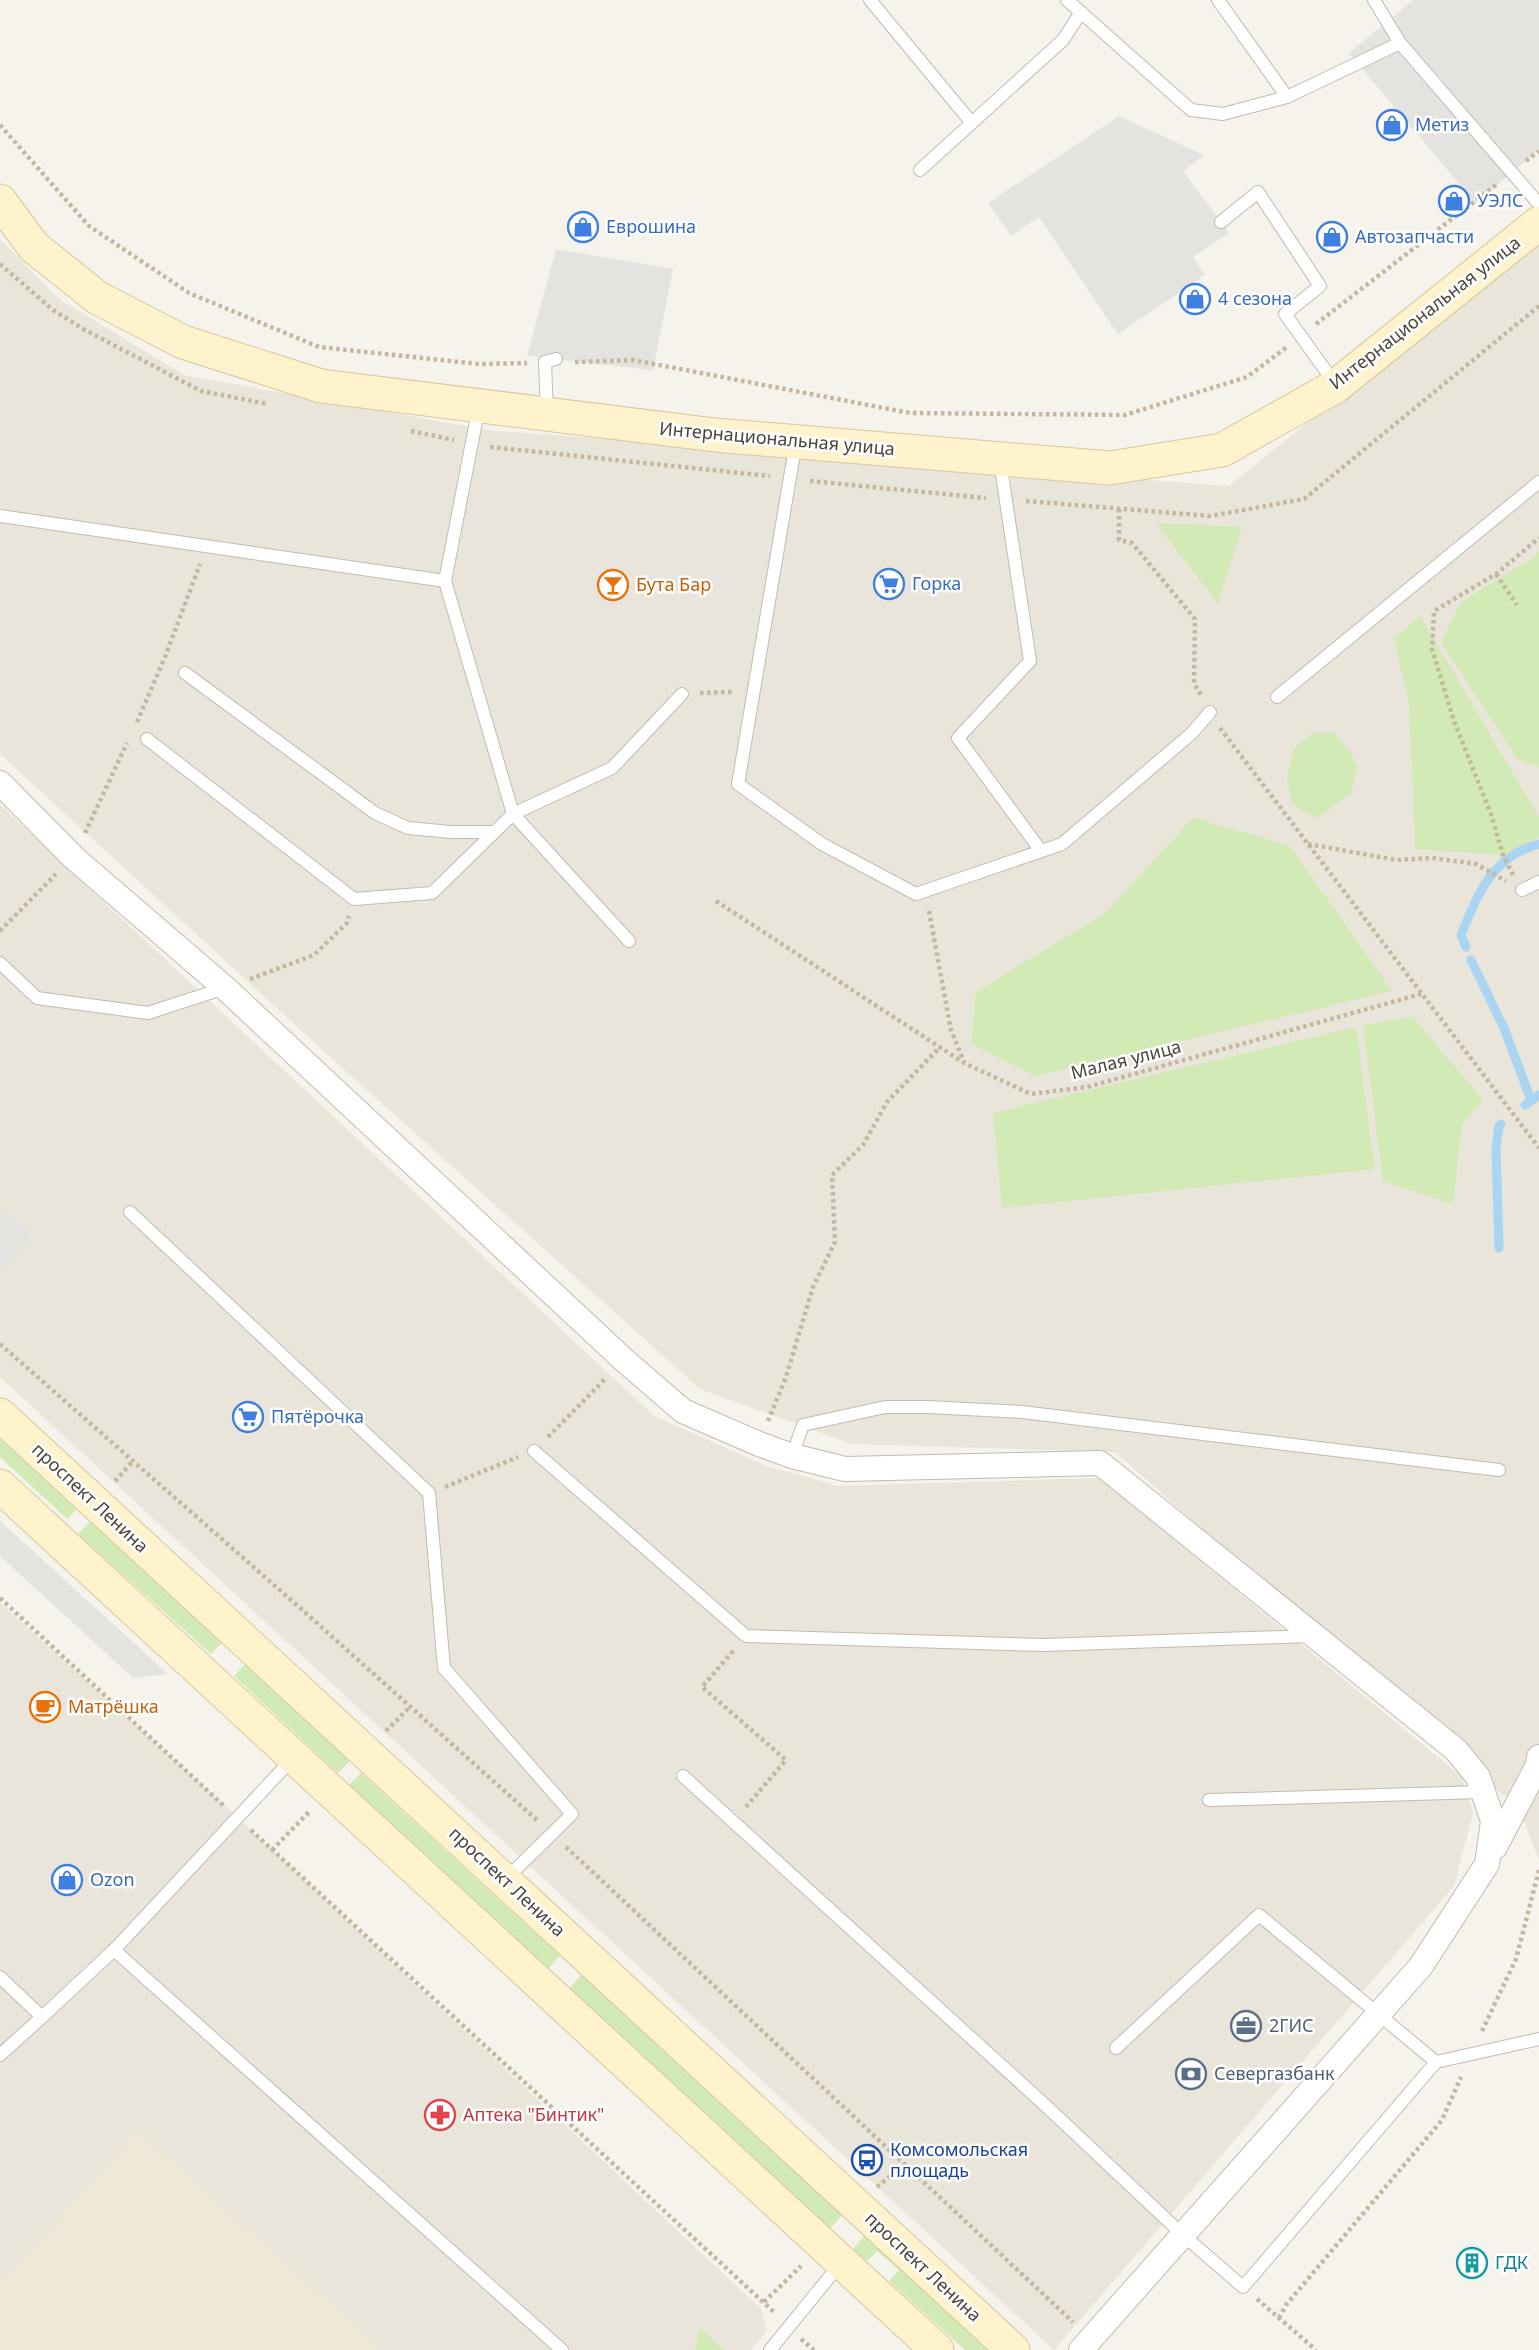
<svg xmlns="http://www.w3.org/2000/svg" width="1539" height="2350" font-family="'Noto Sans',sans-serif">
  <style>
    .residential { fill: #eae5da }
    .education { fill: #efe8d6 }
    .green { fill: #d2eab5 }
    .parking { fill: #e5e3e0 }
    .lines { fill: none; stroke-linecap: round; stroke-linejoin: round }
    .stream { stroke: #a9d4f2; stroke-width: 9 }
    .service-casing { stroke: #c2bbae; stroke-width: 14 }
    .minor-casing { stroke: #c2bbae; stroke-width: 26 }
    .secondary-casing { stroke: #d6c79b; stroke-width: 35 }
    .path { stroke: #c4b79f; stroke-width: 4.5; stroke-dasharray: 3.5 3.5; stroke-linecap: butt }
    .service { stroke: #fff; stroke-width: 12 }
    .minor { stroke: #fff; stroke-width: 24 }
    .secondary { stroke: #fff3cd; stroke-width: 33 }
    .labels { text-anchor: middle; stroke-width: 5; stroke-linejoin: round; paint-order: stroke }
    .shop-label { font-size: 18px; fill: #366cbe; stroke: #fff; text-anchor: start }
    .street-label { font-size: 18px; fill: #4b4439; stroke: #fff }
    .food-label { font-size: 18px; fill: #c56008; stroke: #fff; text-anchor: start }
    .service-label { font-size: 18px; fill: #4e5e75; stroke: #fff; text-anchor: start }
    .health-label { font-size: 18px; fill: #be3a42; stroke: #fff; text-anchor: start }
    .transit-label { font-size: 18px; fill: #164399; stroke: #fff; text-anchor: start }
    .culture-label { font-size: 18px; fill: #0d838f; stroke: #fff; text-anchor: start }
  </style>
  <rect width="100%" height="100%" fill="#f6f3ec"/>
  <g class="residential">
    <polygon points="1539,234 1539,1860 1519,1809 1115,1452 852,1444 700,1389 328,1055 0,754 0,239 59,299 184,375 487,430 1229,486"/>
    <polygon points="0,805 654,1416 766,1466 838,1486 1100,1478 1462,1777 1473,1813 1454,1886 1054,2350 0,1377"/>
    <polygon points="0,1603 220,1801 761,2309 767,2331 751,2350 0,2350"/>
  </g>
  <polygon class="education" points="138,2132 382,2350 0,2350 0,2286"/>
  <g class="green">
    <polygon points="1156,523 1242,527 1218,604"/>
    <polygon points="1539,551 1539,767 1517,759 1441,642 1461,602 1531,559"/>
    <polygon points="1420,616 1539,817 1539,837 1503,855 1415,849 1409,705 1394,638"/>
    <polygon points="1312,733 1334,733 1348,749 1358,767 1351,793 1317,818 1293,805 1287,780 1293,750"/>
    <polygon points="1193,818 1290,846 1392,991 1035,1076 971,1044 976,992 1104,914"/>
    <polygon points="1412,1016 1483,1100 1462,1124 1453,1204 1383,1181 1363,1026"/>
    <polygon points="1356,1027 1375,1169 1002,1208 993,1113"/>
    <polygon points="0,1433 80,1506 67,1519 0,1457"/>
    <polygon points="90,1521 223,1641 211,1654 78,1534"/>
    <polygon points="246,1663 350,1761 338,1773 234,1676"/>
    <polygon points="361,1773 560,1956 548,1969 349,1785"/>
    <polygon points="582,1974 843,2214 830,2229 569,1989"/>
    <polygon points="866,2234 993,2350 965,2350 889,2281 899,2270 877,2251 867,2261 853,2249"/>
    <polygon points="700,2328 724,2350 695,2350"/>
  </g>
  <g class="parking">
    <polygon points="1413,0 1539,0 1539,150 1475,203 1349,53"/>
    <polygon points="1119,116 1204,155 1183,171 1229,233 1193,257 1205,275 1118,334 1039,217 1011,236 988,203"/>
    <polygon points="556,249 673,269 653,370 527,356"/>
    <polygon points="0,1208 32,1235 0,1273"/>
    <polygon points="0,1521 168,1674 133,1678 0,1556"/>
  </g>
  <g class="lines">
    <g class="stream">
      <path d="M1466 947 1461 935C1478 894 1492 856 1539 844"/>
      <polyline points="1471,960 1504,1028 1531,1100"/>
      <polyline points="1525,1105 1539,1095"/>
      <polyline points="1499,1248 1496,1148 1499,1126 1501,1124"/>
    </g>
    <g class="service-casing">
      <g id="service">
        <polyline points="870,0 971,122"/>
        <polyline points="1067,0 1191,110 1223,114 1287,97 1218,0"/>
        <polyline points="1374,0 1400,43 1539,204"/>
        <polyline points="1287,97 1400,43"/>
        <polyline points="920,170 1063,40 1081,12"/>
        <polyline points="1221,222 1258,192 1320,286 1285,314 1336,385"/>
        <polyline points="479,406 445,581 513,814 629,941"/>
        <polyline points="547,413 545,362 556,359"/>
        <polyline points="796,442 738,784 822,844 916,894 1062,844 1192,733 1210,712"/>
        <polyline points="1000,461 1030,661 958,738 1041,851"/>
        <polyline points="0,516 445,581"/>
        <polyline points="185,673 375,813 408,828 451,832 494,832"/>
        <polyline points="1277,697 1539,482"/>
        <polyline points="147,739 354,899 432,893 513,814 612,768 682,694"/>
        <polyline points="1522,890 1539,882"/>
        <polyline points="0,963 37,998 148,1013 225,988"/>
        <polyline points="130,1212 429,1493 444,1668 572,1814 505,1880"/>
        <polyline points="534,1451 746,1636 1044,1645 1311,1636"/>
        <polyline points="792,1456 803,1425 885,1407 928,1407 1022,1412 1499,1470"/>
        <polyline points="683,1776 1045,2105 1183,2235 1243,2287 1436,2062 1539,2039"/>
        <polyline points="1209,1800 1483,1792"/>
        <polyline points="114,1950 562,2350"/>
        <polyline points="0,1977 42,2017 114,1950 294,1757"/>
        <polyline points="1116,2048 1259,1915 1436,2062"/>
        <polyline points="0,2055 42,2017"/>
        <polyline points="770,2350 840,2264"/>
      </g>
    </g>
    <g class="minor-casing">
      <g id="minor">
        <polyline points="0,783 73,857 225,988 624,1360 683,1411 759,1444 792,1456 845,1469 1100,1463 1456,1750 1478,1777 1493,1821 1487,1864 1421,1966 1081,2350"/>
        <polyline points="1495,1847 1538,1765 1539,1757"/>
      </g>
    </g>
    <g class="secondary-casing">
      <g id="secondary">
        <polyline points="0,201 34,247 98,298 183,342 321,386 715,435 1110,468 1222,450 1336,386 1539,223"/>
        <polyline points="0,1415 1013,2350"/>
        <polyline points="0,1486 937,2350"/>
      </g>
    </g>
    <g class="path">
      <polyline points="0,125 89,226 189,293 319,347 479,364 527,363"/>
      <polyline points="1526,161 1539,151"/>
      <polyline points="0,264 53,310 85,330 201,391 268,404"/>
      <polyline points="1316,324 1497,184"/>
      <polyline points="575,362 633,360 910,413 1125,415 1247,377 1287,347"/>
      <polyline points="411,431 454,440"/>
      <polyline points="490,447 770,476"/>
      <polyline points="810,481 986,498"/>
      <polyline points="1026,501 1210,516 1304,499 1539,306"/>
      <polyline points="1119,509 1119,540 1132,543 1195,619 1194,683 1202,697"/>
      <polyline points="1496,574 1517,605"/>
      <polyline points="700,693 733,692"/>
      <polyline points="137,722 165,657 200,564"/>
      <polyline points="1220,728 1539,1148"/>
      <polyline points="85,833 127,743"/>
      <polyline points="1308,844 1396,860 1432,858 1476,864 1506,881"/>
      <polyline points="1513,875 1503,855 1491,814 1454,721 1432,649 1434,611 1496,574 1539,538"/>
      <polyline points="716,901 964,1063 1031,1094 1087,1087 1421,994"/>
      <polyline points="929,911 951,1030 964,1062"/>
      <polyline points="0,931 56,874"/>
      <polyline points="250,979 314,955 347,923 349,916"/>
      <polyline points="0,1344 299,1607 539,1822"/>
      <polyline points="768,1421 786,1377 813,1287 835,1242 832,1175 863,1145 887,1102 940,1047"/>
      <polyline points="548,1437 606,1378"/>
      <polyline points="115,1481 132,1462"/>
      <polyline points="445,1487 518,1457"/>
      <polyline points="0,1598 224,1806"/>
      <polyline points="733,1651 702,1687 786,1760 745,1808"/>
      <polyline points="386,1731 410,1707"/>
      <polyline points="251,1830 775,2313"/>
      <polyline points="566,1847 1073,2322"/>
      <polyline points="272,1850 310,1811"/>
      <polyline points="1482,2031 1516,1959 1539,1870"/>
      <polyline points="877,2187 905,2164"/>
      <polyline points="1257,2299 1316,2350"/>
      <polyline points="764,2302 801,2266"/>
      <polyline points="1279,2318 1286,2305 1442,2120 1461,2077"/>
      <polyline points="801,2339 814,2350"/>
    </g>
    <use href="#service" class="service"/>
    <use href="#minor" class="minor"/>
    <use href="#secondary" class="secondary"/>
  </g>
  <defs>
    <g id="shop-ring" transform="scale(1.575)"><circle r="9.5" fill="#fff" stroke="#3f7fe0" stroke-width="1.5"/><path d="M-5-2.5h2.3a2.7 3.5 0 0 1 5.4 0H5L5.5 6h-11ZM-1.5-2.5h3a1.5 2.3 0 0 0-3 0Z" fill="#3f7fe0"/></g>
    <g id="supermarket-ring" transform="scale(1.575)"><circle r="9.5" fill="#fff" stroke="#3f7fe0" stroke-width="1.5"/><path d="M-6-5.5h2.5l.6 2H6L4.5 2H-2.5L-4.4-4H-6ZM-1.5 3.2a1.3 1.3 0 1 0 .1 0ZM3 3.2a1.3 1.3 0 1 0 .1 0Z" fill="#3f7fe0"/></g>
    <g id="bar-ring" transform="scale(1.575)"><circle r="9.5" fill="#fff" stroke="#e8710a" stroke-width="1.5"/><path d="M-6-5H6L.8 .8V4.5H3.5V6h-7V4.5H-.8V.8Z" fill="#e8710a"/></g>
    <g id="cafe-ring" transform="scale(1.575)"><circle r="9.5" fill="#fff" stroke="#e8710a" stroke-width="1.5"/><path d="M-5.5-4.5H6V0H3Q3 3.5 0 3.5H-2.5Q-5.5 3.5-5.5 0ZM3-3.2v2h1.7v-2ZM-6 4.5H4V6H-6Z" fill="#e8710a"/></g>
    <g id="office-ring" transform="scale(1.575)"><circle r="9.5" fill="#fff" stroke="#5c6f8a" stroke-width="1.5"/><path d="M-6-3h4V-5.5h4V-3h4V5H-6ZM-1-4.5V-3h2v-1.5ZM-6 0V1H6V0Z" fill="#5c6f8a"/></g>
    <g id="bank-ring" transform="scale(1.575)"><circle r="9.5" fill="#fff" stroke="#5c6f8a" stroke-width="1.5"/><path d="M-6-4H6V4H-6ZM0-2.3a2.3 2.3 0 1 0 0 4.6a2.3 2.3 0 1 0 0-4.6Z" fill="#5c6f8a"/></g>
    <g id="pharmacy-ring" transform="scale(1.575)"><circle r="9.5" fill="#fff" stroke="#e0444e" stroke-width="1.5"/><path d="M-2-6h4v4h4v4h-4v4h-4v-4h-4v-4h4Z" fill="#e0444e"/></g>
    <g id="bus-ring" transform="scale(1.575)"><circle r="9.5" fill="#fff" stroke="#1a4fb4" stroke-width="1.5"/><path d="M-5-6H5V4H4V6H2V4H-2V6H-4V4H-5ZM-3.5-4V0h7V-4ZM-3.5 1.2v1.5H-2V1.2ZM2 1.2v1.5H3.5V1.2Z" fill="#1a4fb4"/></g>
    <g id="building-ring" transform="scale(1.575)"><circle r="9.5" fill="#fff" stroke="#0f9aa8" stroke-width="1.5"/><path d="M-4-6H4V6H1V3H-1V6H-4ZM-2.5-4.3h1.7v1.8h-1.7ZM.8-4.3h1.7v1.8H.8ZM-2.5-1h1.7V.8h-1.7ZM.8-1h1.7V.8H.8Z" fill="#0f9aa8"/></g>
  </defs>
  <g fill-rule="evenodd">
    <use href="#shop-ring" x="1392" y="125"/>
    <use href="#shop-ring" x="1454" y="201"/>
    <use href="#shop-ring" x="583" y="227"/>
    <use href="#shop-ring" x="1332" y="237"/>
    <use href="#shop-ring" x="1195" y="299"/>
    <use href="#supermarket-ring" x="889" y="584"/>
    <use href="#bar-ring" x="613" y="585"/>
    <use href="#supermarket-ring" x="248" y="1417"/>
    <use href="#cafe-ring" x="45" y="1707"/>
    <use href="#shop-ring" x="67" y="1880"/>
    <use href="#office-ring" x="1246" y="2026"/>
    <use href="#bank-ring" x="1191" y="2074"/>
    <use href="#pharmacy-ring" x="440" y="2115"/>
    <use href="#bus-ring" x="867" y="2160"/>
    <use href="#building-ring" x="1472" y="2263"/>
  </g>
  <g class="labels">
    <g class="shop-label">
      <text x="1415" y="131">Метиз</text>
      <text x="1477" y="207">УЭЛС</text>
      <text x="606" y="233">Еврошина</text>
      <text x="1355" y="243">Автозапчасти</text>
      <text x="1218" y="305">4 сезона</text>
      <text x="912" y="590">Горка</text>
      <text x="271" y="1423">Пятёрочка</text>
      <text x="90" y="1886">Ozon</text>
    </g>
    <g class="street-label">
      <text transform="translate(1425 313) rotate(-38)" y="6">Интернациональная улица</text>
      <text transform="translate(777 439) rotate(5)" y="6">Интернациональная улица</text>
      <text transform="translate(1126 1060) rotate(-14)" y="6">Малая улица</text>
      <text transform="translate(90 1498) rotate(43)" y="6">проспект Ленина</text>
      <text transform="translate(507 1882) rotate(43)" y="6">проспект Ленина</text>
      <text transform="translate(923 2267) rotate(43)" y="6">проспект Ленина</text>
    </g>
    <g class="food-label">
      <text x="636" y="591">Бута Бар</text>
      <text x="68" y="1713">Матрёшка</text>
    </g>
    <g class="service-label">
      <text x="1269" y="2032">2ГИС</text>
      <text x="1214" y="2080">Севергазбанк</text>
    </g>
    <g class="health-label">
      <text x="463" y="2121">Аптека "Бинтик"</text>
    </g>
    <g class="transit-label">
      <text x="890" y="2156">Комсомольская<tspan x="890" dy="21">площадь</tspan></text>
    </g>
    <g class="culture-label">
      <text x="1495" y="2269">ГДК</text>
    </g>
  </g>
</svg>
